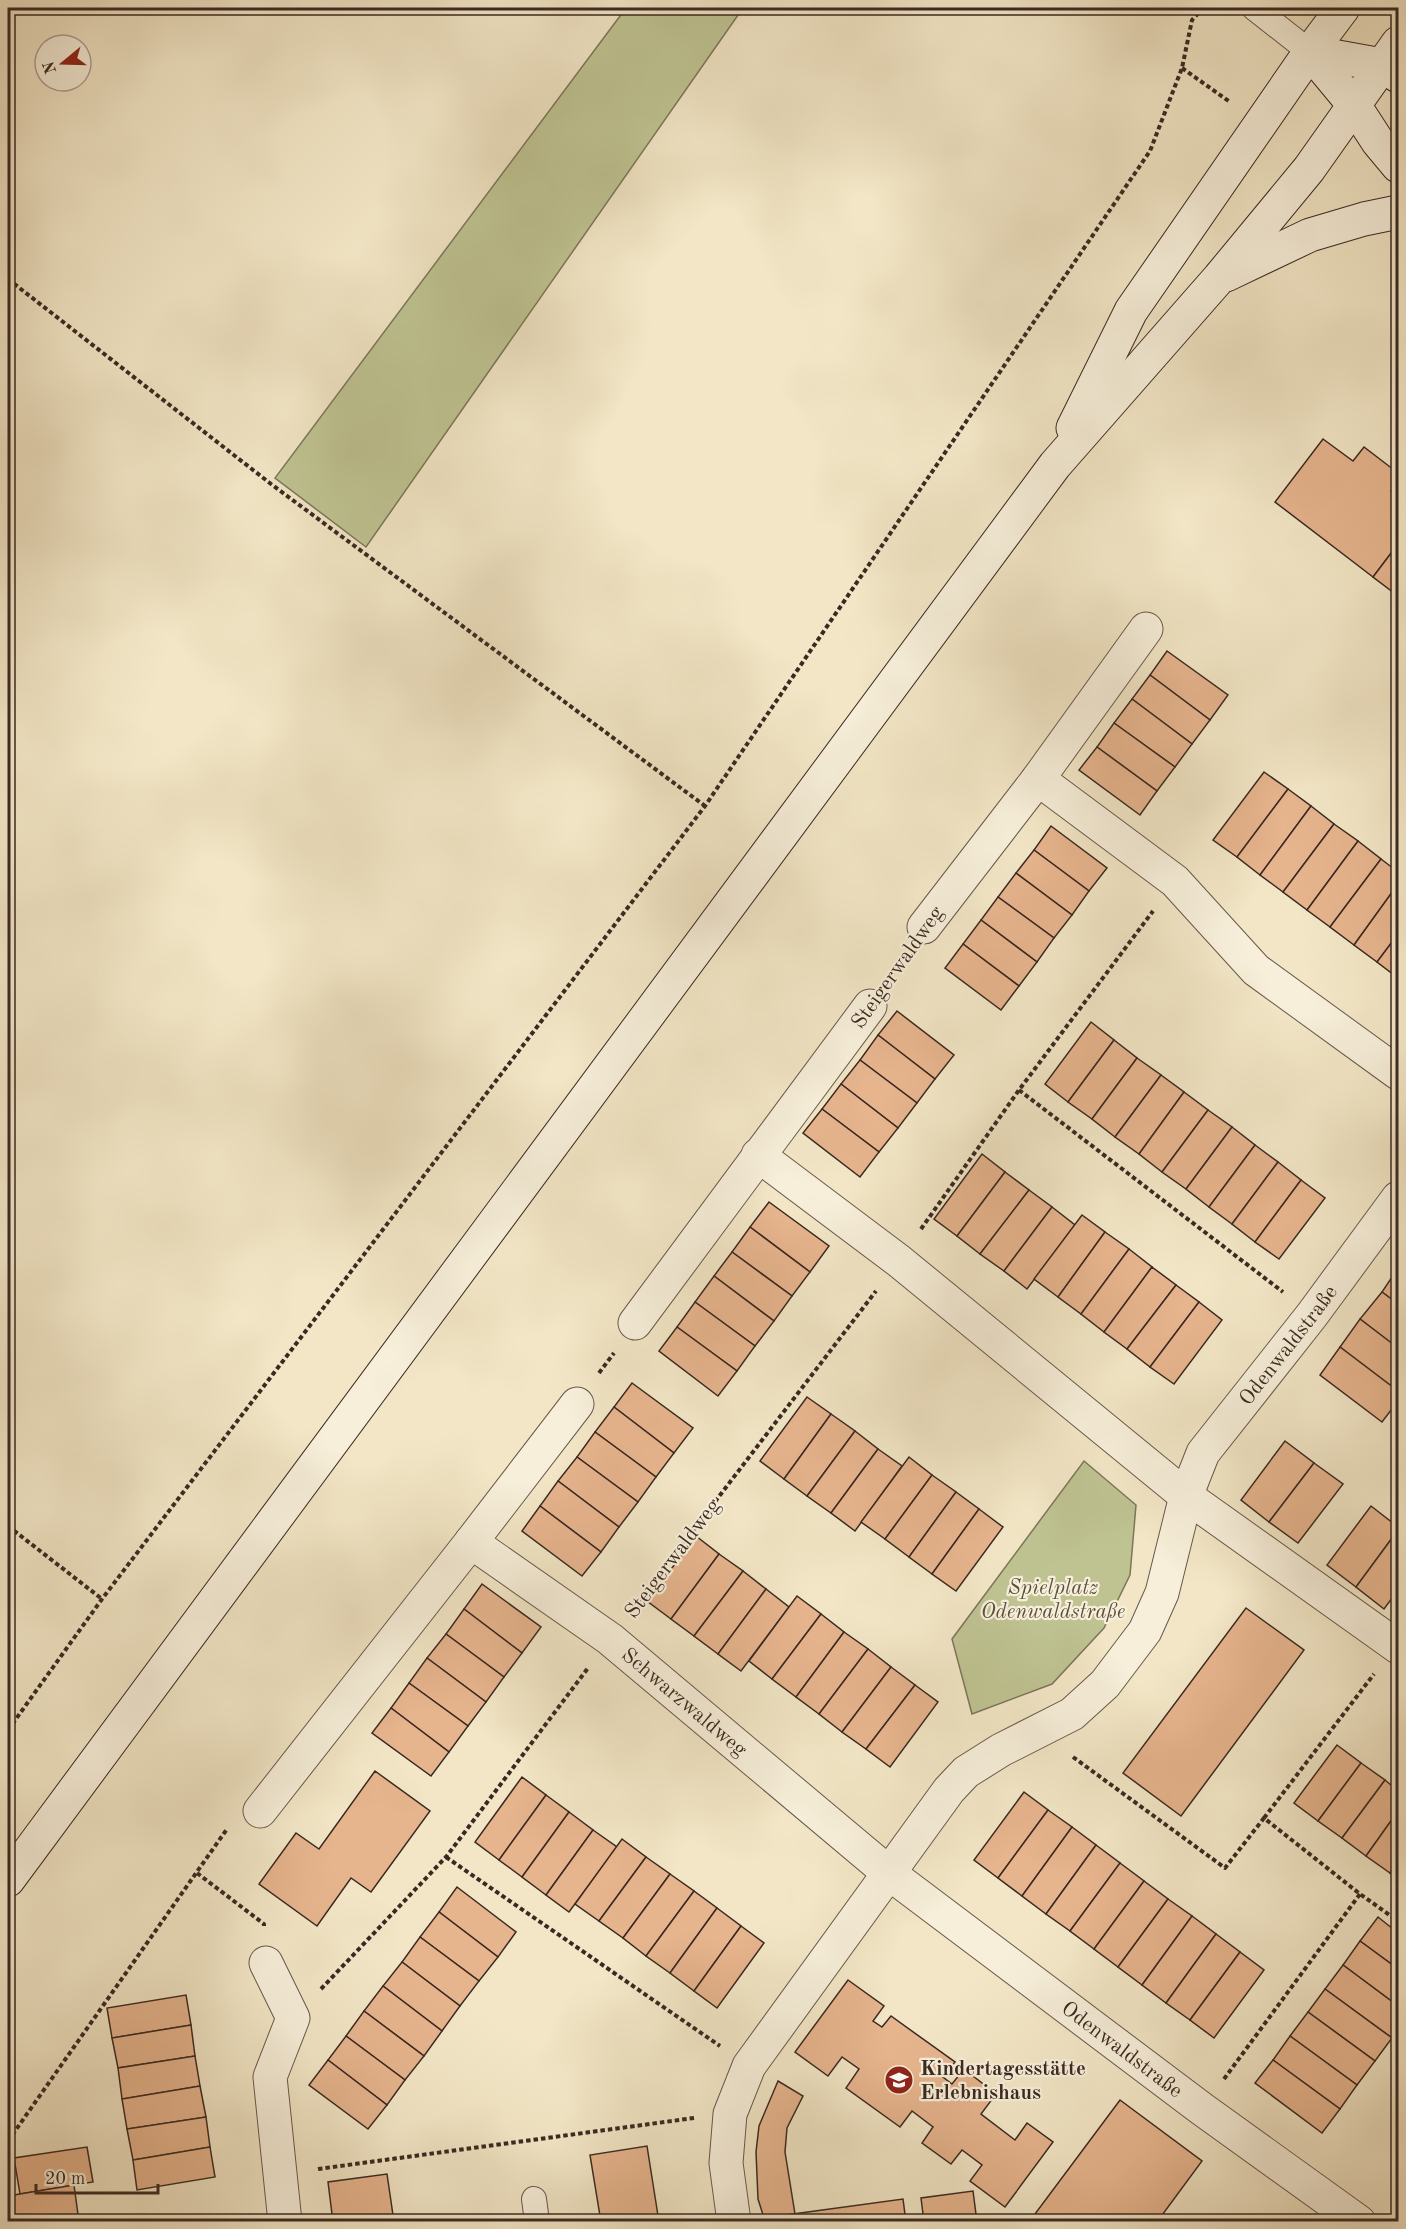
<svg xmlns="http://www.w3.org/2000/svg" width="1406" height="2229" font-family="'Old Standard TT',serif">
  <style>
    .green { fill: #bfc392; stroke: #7c765a; stroke-width: 1.5 }
    .building { fill: #e6b48d; stroke: #3a2922; stroke-width: 1.5 }
    .lines { fill: none; stroke-linecap: round; stroke-linejoin: round }
    .lane-casing { stroke: #68584b; stroke-width: 26 }
    .street-casing { stroke: #68584b; stroke-width: 35 }
    .secondary-casing { stroke: #3a2922; stroke-width: 35 }
    .path { stroke: #3a2922; stroke-width: 4; stroke-dasharray: 4.5 3; stroke-linecap: butt }
    .lane { stroke: #f7efda; stroke-width: 24 }
    .street { stroke: #f7efda; stroke-width: 33 }
    .secondary { stroke: #f7efda; stroke-width: 33 }
    .labels { text-anchor: middle; stroke-width: 4.5; stroke-linejoin: round; paint-order: stroke }
    .street-label { font-size: 21px; fill: #3a2922; stroke: #f7efda }
    .park-label { font-size: 21px; font-style: italic; fill: #5b503e; stroke: #f7efda }
    .poi-label { font-size: 21px; font-weight: bold; fill: #3a2922; stroke: #f7efda; text-anchor: start }
  </style>
  <rect width="100%" height="100%" fill="#f2e6c6"/>
  <filter id="stains"><feTurbulence type="fractalNoise" baseFrequency=".00333" numOctaves="4"/><feColorMatrix values="0 0 0 0 .2 0 0 0 0 .09 0 0 0 0 .02 0 0 0 .5 -.17"/></filter>
  <radialGradient id="worn" r=".72"><stop offset=".6" stop-color="#630" stop-opacity="0"/><stop offset="1" stop-color="#630" stop-opacity=".3"/></radialGradient>
  <g class="green">
    <polygon points="626,8 743,8 366,547 275,478"/>
    <polygon points="1084,1461 1136,1505 1130,1575 1104,1628 1052,1684 972,1714 952,1639"/>
  </g>
  <g class="building">
    <polygon points="1323,439 1353,461 1364,447 1398,473 1398,481 1391,491 1398,497 1398,544 1373,577 1275,502"/>
    <polygon points="1398,544 1398,596 1373,577"/>
    <polygon points="1167,651 1228,695 1210,720 1150,675"/>
    <polygon points="1150,675 1210,720 1192,744 1132,699"/>
    <polygon points="1132,699 1192,744 1175,767 1114,723"/>
    <polygon points="1114,723 1175,767 1157,791 1097,747"/>
    <polygon points="1097,747 1157,791 1140,815 1079,770"/>
    <polygon points="1264,772 1288,789 1237,857 1213,840"/>
    <polygon points="1288,789 1311,806 1260,875 1237,857"/>
    <polygon points="1311,806 1334,824 1283,892 1260,875"/>
    <polygon points="1334,824 1358,841 1307,910 1283,892"/>
    <polygon points="1051,826 1107,868 1089,891 1034,850"/>
    <polygon points="1358,841 1381,859 1330,927 1307,910"/>
    <polygon points="1034,850 1089,891 1072,915 1016,873"/>
    <polygon points="1381,859 1398,872 1398,884 1354,945 1330,927"/>
    <polygon points="1016,873 1072,915 1054,938 998,897"/>
    <polygon points="1398,884 1398,934 1377,962 1354,945"/>
    <polygon points="998,897 1054,938 1037,962 981,920"/>
    <polygon points="981,920 1037,962 1019,986 963,944"/>
    <polygon points="1398,934 1398,978 1377,962"/>
    <polygon points="963,944 1019,986 1001,1010 945,968"/>
    <polygon points="897,1011 954,1055 935,1079 878,1035"/>
    <polygon points="1091,1022 1114,1040 1068,1102 1045,1084"/>
    <polygon points="878,1035 935,1079 917,1103 860,1060"/>
    <polygon points="1114,1040 1137,1058 1092,1119 1068,1102"/>
    <polygon points="1137,1058 1161,1075 1115,1137 1092,1119"/>
    <polygon points="860,1060 917,1103 898,1128 841,1084"/>
    <polygon points="1161,1075 1184,1092 1139,1154 1115,1137"/>
    <polygon points="841,1084 898,1128 879,1152 822,1109"/>
    <polygon points="1184,1092 1208,1110 1162,1172 1139,1154"/>
    <polygon points="822,1109 879,1152 860,1177 803,1133"/>
    <polygon points="1208,1110 1232,1127 1186,1189 1162,1172"/>
    <polygon points="1232,1127 1255,1145 1209,1207 1186,1189"/>
    <polygon points="1255,1145 1278,1162 1232,1224 1209,1207"/>
    <polygon points="982,1154 1005,1172 957,1236 934,1219"/>
    <polygon points="1278,1162 1301,1180 1255,1242 1232,1224"/>
    <polygon points="1005,1172 1029,1190 980,1254 957,1236"/>
    <polygon points="1301,1180 1325,1198 1279,1259 1255,1242"/>
    <polygon points="1029,1190 1052,1207 1004,1271 980,1254"/>
    <polygon points="769,1202 829,1246 810,1272 750,1227"/>
    <polygon points="1052,1207 1075,1225 1027,1289 1004,1271"/>
    <polygon points="1082,1215 1105,1232 1058,1297 1034,1279"/>
    <polygon points="750,1227 810,1272 792,1296 732,1252"/>
    <polygon points="1105,1232 1129,1249 1081,1314 1058,1297"/>
    <polygon points="1129,1249 1152,1267 1104,1332 1081,1314"/>
    <polygon points="732,1252 792,1296 774,1321 714,1276"/>
    <polygon points="1152,1267 1176,1285 1127,1349 1104,1332"/>
    <polygon points="1398,1268 1398,1304 1382,1292"/>
    <polygon points="714,1276 774,1321 755,1346 695,1302"/>
    <polygon points="1176,1285 1199,1302 1150,1367 1127,1349"/>
    <polygon points="1382,1292 1398,1304 1398,1348 1360,1319"/>
    <polygon points="695,1302 755,1346 737,1371 677,1327"/>
    <polygon points="1199,1302 1222,1320 1174,1384 1150,1367"/>
    <polygon points="1360,1319 1398,1348 1398,1391 1340,1347"/>
    <polygon points="677,1327 737,1371 718,1396 659,1351"/>
    <polygon points="1340,1347 1398,1391 1398,1401 1382,1422 1320,1375"/>
    <polygon points="632,1383 693,1428 674,1453 614,1407"/>
    <polygon points="807,1397 831,1414 784,1479 760,1461"/>
    <polygon points="614,1407 674,1453 656,1477 595,1432"/>
    <polygon points="831,1414 855,1431 807,1496 784,1479"/>
    <polygon points="855,1431 878,1449 831,1513 807,1496"/>
    <polygon points="595,1432 656,1477 638,1502 577,1457"/>
    <polygon points="1285,1441 1314,1463 1269,1522 1241,1500"/>
    <polygon points="878,1449 902,1466 855,1531 831,1513"/>
    <polygon points="577,1457 638,1502 619,1527 558,1481"/>
    <polygon points="909,1457 932,1475 885,1539 861,1522"/>
    <polygon points="1314,1463 1343,1484 1298,1543 1269,1522"/>
    <polygon points="932,1475 956,1492 909,1557 885,1539"/>
    <polygon points="558,1481 619,1527 601,1552 540,1506"/>
    <polygon points="956,1492 979,1509 932,1574 909,1557"/>
    <polygon points="540,1506 601,1552 582,1576 522,1531"/>
    <polygon points="1371,1506 1398,1527 1398,1530 1356,1587 1327,1565"/>
    <polygon points="979,1509 1003,1527 956,1591 932,1574"/>
    <polygon points="1398,1530 1398,1590 1384,1609 1356,1587"/>
    <polygon points="696,1536 719,1554 671,1619 647,1601"/>
    <polygon points="719,1554 743,1571 694,1636 671,1619"/>
    <polygon points="743,1571 766,1589 718,1654 694,1636"/>
    <polygon points="482,1584 541,1627 522,1653 464,1609"/>
    <polygon points="766,1589 789,1607 741,1671 718,1654"/>
    <polygon points="797,1596 821,1614 772,1679 749,1661"/>
    <polygon points="1246,1608 1304,1650 1181,1816 1123,1773"/>
    <polygon points="464,1609 522,1653 504,1677 446,1634"/>
    <polygon points="821,1614 844,1632 796,1697 772,1679"/>
    <polygon points="844,1632 868,1649 819,1714 796,1697"/>
    <polygon points="446,1634 504,1677 486,1702 427,1658"/>
    <polygon points="868,1649 891,1667 842,1732 819,1714"/>
    <polygon points="427,1658 486,1702 468,1726 409,1683"/>
    <polygon points="891,1667 915,1685 866,1749 842,1732"/>
    <polygon points="409,1683 468,1726 449,1752 391,1708"/>
    <polygon points="915,1685 938,1702 890,1767 866,1749"/>
    <polygon points="391,1708 449,1752 431,1776 372,1733"/>
    <polygon points="1337,1745 1361,1763 1318,1821 1294,1803"/>
    <polygon points="1361,1763 1385,1780 1342,1838 1318,1821"/>
    <polygon points="375,1771 430,1811 371,1892 351,1878 317,1926 259,1884 296,1833 319,1849"/>
    <polygon points="522,1777 546,1795 499,1860 475,1842"/>
    <polygon points="1385,1780 1398,1791 1398,1811 1366,1856 1342,1838"/>
    <polygon points="1024,1792 1048,1810 998,1878 974,1860"/>
    <polygon points="546,1795 569,1812 522,1877 499,1860"/>
    <polygon points="1048,1810 1072,1827 1022,1896 998,1878"/>
    <polygon points="1398,1811 1398,1861 1390,1873 1366,1856"/>
    <polygon points="569,1812 593,1830 546,1895 522,1877"/>
    <polygon points="1072,1827 1096,1845 1046,1914 1022,1896"/>
    <polygon points="593,1830 617,1847 569,1912 546,1895"/>
    <polygon points="622,1839 646,1857 599,1921 575,1904"/>
    <polygon points="1096,1845 1120,1863 1070,1931 1046,1914"/>
    <polygon points="646,1857 670,1874 623,1938 599,1921"/>
    <polygon points="1398,1861 1398,1880 1390,1873"/>
    <polygon points="1120,1863 1144,1881 1094,1949 1070,1931"/>
    <polygon points="670,1874 694,1891 646,1956 623,1938"/>
    <polygon points="1144,1881 1168,1899 1118,1967 1094,1949"/>
    <polygon points="457,1887 516,1932 498,1957 439,1912"/>
    <polygon points="694,1891 717,1908 670,1973 646,1956"/>
    <polygon points="1168,1899 1192,1916 1142,1985 1118,1967"/>
    <polygon points="717,1908 741,1926 694,1991 670,1973"/>
    <polygon points="439,1912 498,1957 479,1981 420,1937"/>
    <polygon points="1192,1916 1216,1934 1166,2003 1142,1985"/>
    <polygon points="1378,1917 1398,1933 1398,1969 1360,1941"/>
    <polygon points="741,1926 764,1943 717,2008 694,1991"/>
    <polygon points="1216,1934 1240,1952 1190,2020 1166,2003"/>
    <polygon points="420,1937 479,1981 460,2006 402,1962"/>
    <polygon points="1360,1941 1398,1969 1398,2006 1343,1965"/>
    <polygon points="1240,1952 1264,1970 1214,2038 1190,2020"/>
    <polygon points="402,1962 460,2006 442,2031 383,1986"/>
    <polygon points="1343,1965 1398,2006 1398,2029 1392,2038 1325,1989"/>
    <polygon points="848,1980 884,2006 873,2021 882,2027 891,2016 955,2062 943,2077 952,2084 964,2069 996,2094 981,2114 1015,2140 1027,2123 1053,2142 1005,2207 970,2181 982,2165 962,2150 951,2164 922,2143 933,2127 912,2111 900,2127 846,2088 859,2069 842,2057 828,2076 795,2052"/>
    <polygon points="383,1986 442,2031 424,2056 364,2011"/>
    <polygon points="1325,1989 1392,2038 1375,2061 1308,2012"/>
    <polygon points="186,1995 191,2025 112,2038 107,2008"/>
    <polygon points="364,2011 424,2056 405,2080 346,2036"/>
    <polygon points="1308,2012 1375,2061 1357,2085 1290,2036"/>
    <polygon points="191,2025 195,2056 118,2068 112,2038"/>
    <polygon points="346,2036 405,2080 387,2105 328,2060"/>
    <polygon points="1290,2036 1357,2085 1340,2109 1273,2060"/>
    <polygon points="195,2056 200,2086 122,2099 118,2068"/>
    <polygon points="328,2060 387,2105 368,2129 309,2085"/>
    <polygon points="1273,2060 1340,2109 1322,2133 1255,2083"/>
    <polygon points="778,2081 803,2096 787,2128 785,2152 795,2214 764,2218 758,2199 756,2152 759,2126"/>
    <polygon points="200,2086 206,2117 127,2129 122,2099"/>
    <polygon points="1120,2100 1202,2161 1157,2222 1029,2222"/>
    <polygon points="206,2117 210,2147 133,2160 127,2129"/>
    <polygon points="647,2146 659,2222 601,2222 590,2155"/>
    <polygon points="87,2147 93,2182 20,2194 14,2158"/>
    <polygon points="210,2147 215,2177 137,2190 133,2160"/>
    <polygon points="387,2174 394,2222 333,2222 328,2182"/>
    <polygon points="74,2185 79,2222 8,2222 8,2196"/>
    <polygon points="973,2191 977,2222 924,2222 921,2198"/>
    <polygon points="903,2199 906,2222 765,2222 764,2218"/>
  </g>
  <g class="lines">
    <g class="lane-casing">
      <g id="lane">
        <polyline points="1254,8 1310,52"/>
        <polyline points="534,2199 537,2222"/>
      </g>
    </g>
    <g class="street-casing">
      <g id="street">
        <polyline points="1038,779 1175,881 1256,970 1398,1073"/>
        <polyline points="924,927 1038,779 1146,629"/>
        <polyline points="758,1155 899,1261 1186,1496 1398,1647"/>
        <polyline points="635,1323 870,1006"/>
        <path id="s1" d="M471 1542 610 1639 890 1874 1202 2109 1359 2222"/>
        <polyline points="260,1811 471,1542 577,1404"/>
        <polyline points="266,1963 293,2018 270,2077 285,2222"/>
        <path id="s2" d="M734 2222 726 2163 730 2114 749 2066 949 1790 966 1772 1001 1750 1072 1714 1105 1684 1145 1631 1162 1593 1186 1496 1203 1453 1312 1315 1398 1198"/>
      </g>
    </g>
    <g class="secondary-casing">
      <g id="secondary">
        <polyline points="1310,52 1354,105 1378,142 1398,166"/>
        <polyline points="1310,52 1382,65 1398,76"/>
        <polyline points="1226,275 1310,235 1364,219 1398,212"/>
        <polyline points="1073,428 1131,311 1310,52 1343,8"/>
        <polyline points="8,1880 1055,465 1219,278 1309,169 1398,43"/>
      </g>
    </g>
    <g class="path">
      <polyline points="1182,68 1230,102"/>
      <polyline points="8,279 271,484 705,806"/>
      <polyline points="891,976 903,957"/>
      <polyline points="1019,1090 1283,1292"/>
      <polyline points="921,1229 1019,1090 1153,911"/>
      <polyline points="599,1373 614,1353"/>
      <polyline points="8,1526 102,1599"/>
      <polyline points="633,1609 876,1291"/>
      <polyline points="8,1730 102,1599 705,806 1150,151 1182,68 1192,20 1203,8"/>
      <polyline points="1073,1757 1225,1868 1264,1818 1360,1894 1398,1921"/>
      <polyline points="1264,1818 1374,1674"/>
      <polyline points="446,1857 720,2046"/>
      <polyline points="197,1873 264,1924 264,1926"/>
      <polyline points="321,1989 446,1857 588,1668"/>
      <polyline points="1224,2079 1360,1894"/>
      <polyline points="8,2141 227,1829"/>
      <polyline points="318,2169 694,2118"/>
    </g>
    <use href="#lane" class="lane"/>
    <use href="#street" class="street"/>
    <use href="#secondary" class="secondary"/>
  </g>
  <defs>
    <g id="school-disc" transform="scale(1.5)"><circle r="9.5" fill="#8f2418" stroke="#f7efda"/><path d="M0-5L7-2L0 1L-7-2ZM-4 1L0 2.5L4 1V4Q0 6-4 4Z" fill="#fff"/></g>
  </defs>
  <g fill-rule="evenodd">
    <use href="#school-disc" x="899" y="2080"/>
  </g>
  <g class="labels">
    <g class="street-label">
      <text transform="translate(897 967) rotate(-55)" y="7">Steigerwaldweg</text>
      <text dy="7" stroke="none"><textPath href="#s2" startOffset="1083">Odenwaldstraße</textPath></text>
      <text transform="translate(672 1558) rotate(-53)" y="7">Steigerwaldweg</text>
      <text dy="7" stroke="none"><textPath href="#s1" startOffset="267">Schwarzwaldweg</textPath></text>
      <text dy="7" stroke="none"><textPath href="#s1" startOffset="826">Odenwaldstraße</textPath></text>
    </g>
    <g class="park-label">
      <text x="1053" y="1594">Spielplatz<tspan x="1053" dy="24">Odenwaldstraße</tspan></text>
    </g>
    <g class="poi-label">
      <text x="920" y="2075">Kindertagesstätte<tspan x="920" dy="24">Erlebnishaus</tspan></text>
    </g>
  </g>
  <rect width="1406" height="2229" fill="none" stroke="#f2e6c6" stroke-width="30"/>
  <rect x="9" y="9" width="1388" height="2211" fill="none" stroke="#3a2922" stroke-width="3"/>
  <rect x="15" y="15" width="1376" height="2199" fill="none" stroke="#3a2922" stroke-width="1.5"/>
  <g transform="translate(63 63) rotate(251)"><circle r="28" fill="#f7efda" stroke="#aba090" stroke-width="1.5"/>
  <path d="M0-4.5L10 22L0 15L-10 22Z" fill="#8f2418"/>
  <text y="-9" font-size="16" font-weight="bold" text-anchor="middle" fill="#3a2922">N</text>
  </g>
  <path d="M36 2184v9h122v-9" fill="none" stroke="#3a2922" stroke-width="3"/>
  <text x="45" y="2184" font-size="18" fill="#3a2922" stroke="#f7efda" stroke-width="4.5" paint-order="stroke">20 m</text>
  <rect width="100%" height="100%" filter="url(#stains)"/>
  <rect width="100%" height="100%" fill="url(#worn)"/>
</svg>
